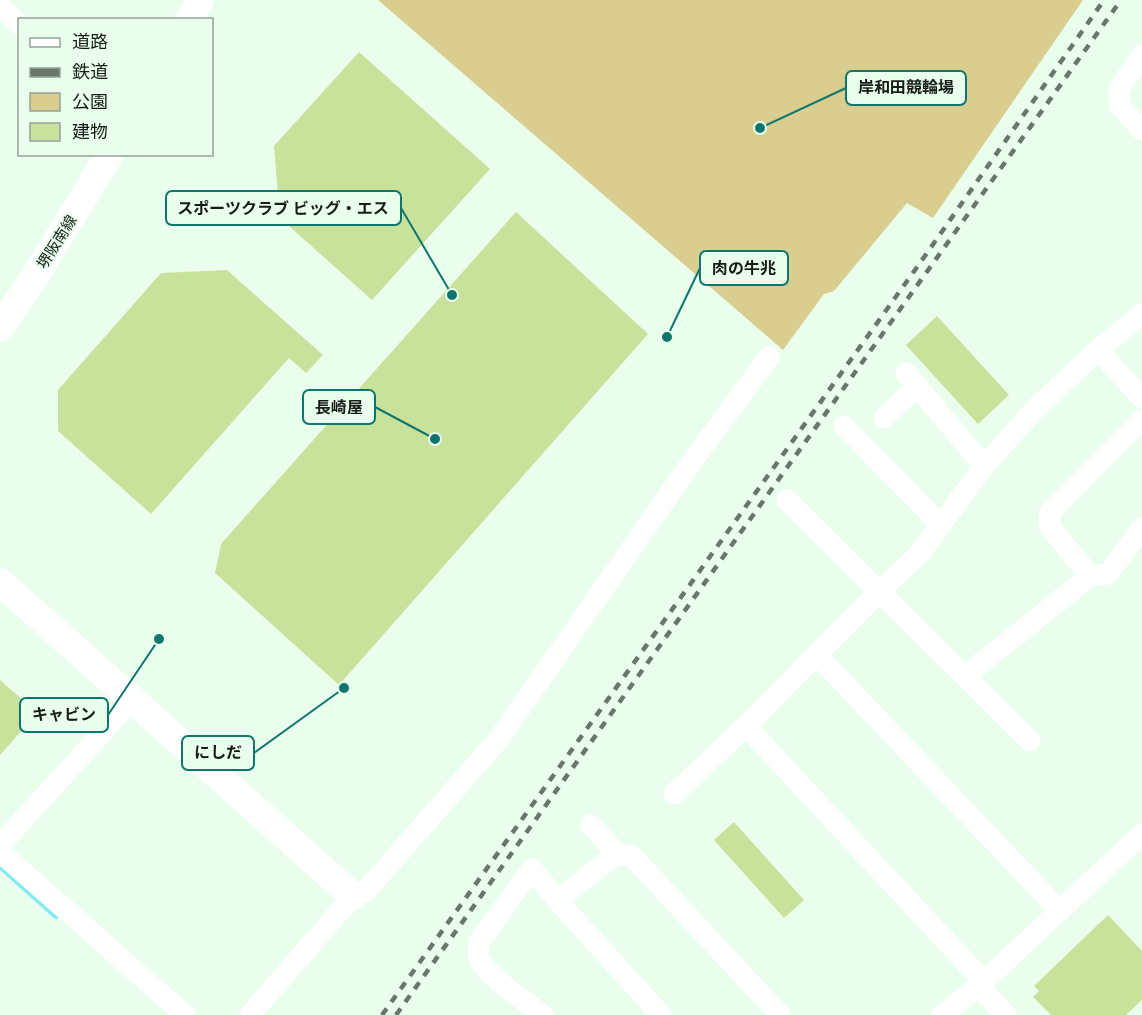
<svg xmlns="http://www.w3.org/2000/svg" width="1142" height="1015" font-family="Georgia,'Noto Sans JP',serif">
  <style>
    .green { fill: #dacd90 }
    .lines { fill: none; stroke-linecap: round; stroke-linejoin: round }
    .stream { stroke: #83eaf2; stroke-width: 6 }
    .building { fill: #c9e29b }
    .street { stroke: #fff; stroke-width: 21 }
    .secondary { stroke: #fff; stroke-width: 28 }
    .rail { stroke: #69766c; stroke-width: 4.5; stroke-dasharray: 8 8; stroke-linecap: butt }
    .labels { text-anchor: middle; stroke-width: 4.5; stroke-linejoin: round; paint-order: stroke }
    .street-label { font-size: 15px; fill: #151c17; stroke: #e9feed }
    .leader { fill: none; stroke: #0f766e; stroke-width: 2 }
    .callout-dot { fill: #0f766e; stroke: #e9feed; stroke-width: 2 }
    .callout { fill: #e9feed; stroke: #0f766e; stroke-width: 2 }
    .callout-label { font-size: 16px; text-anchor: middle; font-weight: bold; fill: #151c17 }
  </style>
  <rect width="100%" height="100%" fill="#e9feed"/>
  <polygon class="green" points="378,0 1083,0 933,218 907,203 834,291 824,294 783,350"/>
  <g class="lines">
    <polyline class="stream" points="0,866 56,916"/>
  </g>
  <g class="building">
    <polygon points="359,52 490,169 372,300 280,218 274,146"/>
    <polygon points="516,212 648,334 339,685 215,573 221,544"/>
    <polygon points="227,270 323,355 306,373 289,358 151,514 58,431 58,390 161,273"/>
    <polygon points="937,316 1009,395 978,424 906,345"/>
    <polygon points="0,680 37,713 0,755"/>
    <polygon points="734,822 804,900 784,918 714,840"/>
    <polygon points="1108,915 1142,951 1142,1000 1126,1015 1051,1015 1033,997 1039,991 1034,986"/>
  </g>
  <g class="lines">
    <g class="street">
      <polyline points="0,6 20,25"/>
      <polyline points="1142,55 1119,89 1120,106 1142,130"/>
      <polyline points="1098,350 1142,398"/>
      <polyline points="906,373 984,466"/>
      <polyline points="884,418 917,386"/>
      <polyline points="844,426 940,524"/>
      <polyline points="787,500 1030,741"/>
      <polyline points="1090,576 1108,574 1142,528"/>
      <polyline points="817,655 1060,911"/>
      <polyline points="965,676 1090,576 1049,526 1050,512 1142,420"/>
      <polyline points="746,726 984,982"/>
      <polyline points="674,794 746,726 878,593 920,553 984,466 1034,410 1098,350 1142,314"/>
      <polyline points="591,825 617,854"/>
      <polyline points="0,845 132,700"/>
      <polyline points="0,852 185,1015"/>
      <polyline points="557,900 617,854 632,856 780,1015"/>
      <polyline points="979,986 1006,1015"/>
      <polyline points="250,1015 353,896 366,891 498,740 691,463 769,357"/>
      <path d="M543 1015C527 1003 489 977 480 961 477 955 478 948 479 942L532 869 557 900 661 1015"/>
      <polyline points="942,1015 979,986 1142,834"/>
    </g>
    <g class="secondary">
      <polyline points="189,20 200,0"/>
      <polyline points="0,328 34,278 110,154"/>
      <polyline points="0,582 353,896"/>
    </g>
    <g class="rail">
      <polyline points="382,1015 920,263 1104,0"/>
      <polyline points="396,1015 1121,0"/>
    </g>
  </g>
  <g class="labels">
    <g class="street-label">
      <text transform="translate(57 242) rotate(-58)" y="5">堺阪南線</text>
    </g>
  </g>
  <path class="leader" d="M760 128L846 88M452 295L401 208M667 337L700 268M435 439L375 407M159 639L108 715M344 688L254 753"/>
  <g class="callout-dot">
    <circle cx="760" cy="128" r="6"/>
    <circle cx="452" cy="295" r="6"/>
    <circle cx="667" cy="337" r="6"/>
    <circle cx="435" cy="439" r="6"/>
    <circle cx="159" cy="639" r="6"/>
    <circle cx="344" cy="688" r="6"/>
  </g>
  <g class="callout">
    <rect x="846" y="71" width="120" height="34" rx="6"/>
    <rect x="166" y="191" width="235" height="34" rx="6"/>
    <rect x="700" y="251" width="88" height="34" rx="6"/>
    <rect x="303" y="390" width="72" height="34" rx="6"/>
    <rect x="20" y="698" width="88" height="34" rx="6"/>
    <rect x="182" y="736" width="72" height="34" rx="6"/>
  </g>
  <g class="callout-label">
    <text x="906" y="93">岸和田競輪場</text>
    <text x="283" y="214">スポーツクラブ ビッグ・エス</text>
    <text x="744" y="274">肉の牛兆</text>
    <text x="339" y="413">長崎屋</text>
    <text x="64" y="720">キャビン</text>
    <text x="218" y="758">にしだ</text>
  </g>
  <rect x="18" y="18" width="195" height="138" fill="#e9feed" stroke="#94a497" stroke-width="1.5"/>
  <rect x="30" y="38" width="30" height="9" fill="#ffffff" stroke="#94a497" stroke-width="1.5"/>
  <text x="72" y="48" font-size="18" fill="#151c17">道路</text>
  <rect x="30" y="68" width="30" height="9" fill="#69766c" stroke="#94a497" stroke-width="1.5"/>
  <text x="72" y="78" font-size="18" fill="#151c17">鉄道</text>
  <rect x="30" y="93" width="30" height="18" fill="#dacd90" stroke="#94a497" stroke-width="1.5"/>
  <text x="72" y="108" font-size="18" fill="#151c17">公園</text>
  <rect x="30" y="123" width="30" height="18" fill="#c9e29b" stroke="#94a497" stroke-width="1.5"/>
  <text x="72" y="138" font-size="18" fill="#151c17">建物</text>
</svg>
